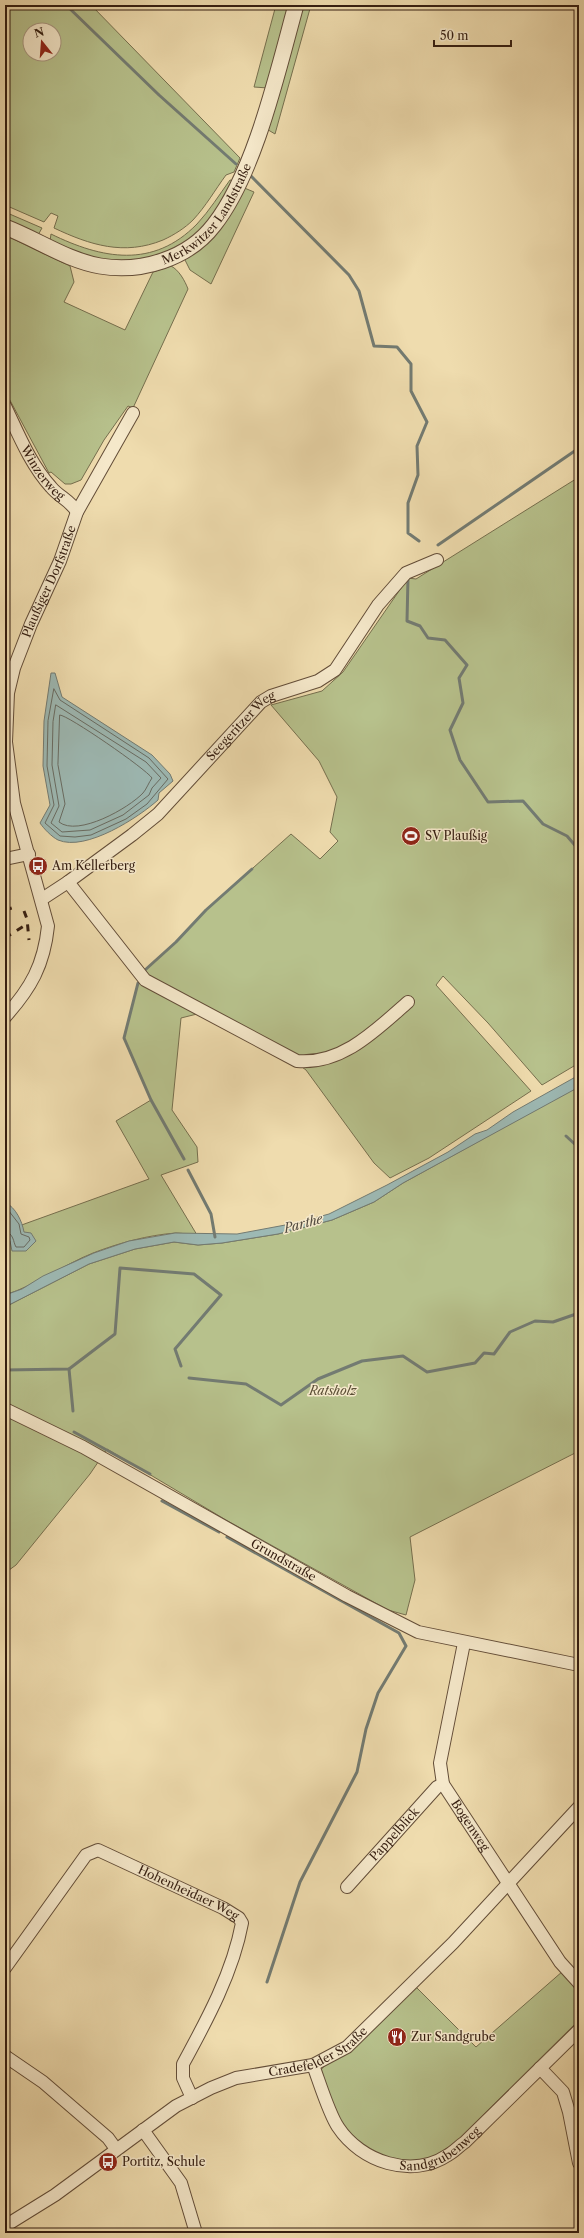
<svg xmlns="http://www.w3.org/2000/svg" width="584" height="2238" font-family="'Libre Caslon Text',serif">
  <style>
    .green { fill: #b7c18c; stroke: #766f4e; fill-rule: evenodd }
    .water { fill: #9db9b4; stroke: #737b72 }
    .lines { fill: none; stroke-linecap: round; stroke-linejoin: round }
    .shore { stroke: #686b62; stroke-width: 1 }
    .stream { stroke: #737b72; stroke-width: 3 }
    .minor-casing { stroke: #634d38; stroke-width: 14 }
    .tertiary-casing { stroke: #634d38; stroke-width: 17 }
    .minor { stroke: #f5e8ca; stroke-width: 12 }
    .tertiary { stroke: #f5e8ca; stroke-width: 15 }
    .rail { stroke: #341d10; stroke-width: 3; stroke-dasharray: 7 7; stroke-linecap: butt }
    .labels { text-anchor: middle; stroke-width: 3; stroke-linejoin: round; paint-order: stroke }
    .street-label { font-size: 12px; fill: #341d10; stroke: #f5e8ca }
    .poi-label { font-size: 12px; fill: #341d10; stroke: #f5e8ca; text-anchor: start }
    .park-label { font-size: 12px; font-style: italic; fill: #5b4e35; stroke: #f5e8ca }
    .water-label { font-size: 13px; font-style: italic; fill: #544c41; stroke: #f5e8ca }
  </style>
  <rect width="100%" height="100%" fill="#efdcae"/>
  <filter id="stains"><feTurbulence type="fractalNoise" baseFrequency=".005" numOctaves="4"/><feColorMatrix values="0 0 0 0 .2 0 0 0 0 .09 0 0 0 0 .02 0 0 0 .5 -.17"/></filter>
  <radialGradient id="worn" r=".72"><stop offset=".6" stop-color="#630" stop-opacity="0"/><stop offset="1" stop-color="#630" stop-opacity=".3"/></radialGradient>
  <g class="green">
    <path d="M5 5H91L240 158 234 172 226 175C215 190 206 206 193 220 185 228 174 235 163 240 124 256 90 245 54 228L58 216 51 213 44 222 5 205ZM30 30H54V54H30Z"/>
    <polygon points="276,5 292,5 268,88 254,87"/>
    <polygon points="301,5 311,5 275,134 265,128"/>
    <path d="M230 180 235 181C204 240 162 271 92 258 78 256 63 246 50 241L51 234C102 259 153 269 197 224 210 210 219 195 230 180Z"/>
    <polygon points="242,187 254,192 211,284 190,270 185,260"/>
    <polygon points="5,212 42,228 38,235 5,219"/>
    <path d="M5 235 70 266 74 282 64 302 125 330 153 272 171 266C179 270 185 281 188 289L133 408 128 406 104 440 81 480 71 484H65L51 472 49 473 5 391Z"/>
    <path d="M579 477V1063L542 1085 488 1023 443 976 436 985 531 1091 429 1158 390 1178 374 1163 306 1070 295 1062 201 1013 181 1018 172 1110 197 1147 198 1162 161 1175 197 1235C190 1235 183 1233 176 1233 148 1235 119 1243 93 1253 63 1265 36 1285 5 1295V1231L149 1179 116 1121 151 1100 124 1038 138 983 145 970 176 942 206 910 291 834 320 859 338 841 330 832 337 797 319 761 271 705 322 691 343 672 408 578 416 579Z"/>
    <polygon points="579,1086 579,1451 410,1537 415,1580 406,1615 388,1610 226,1520 107,1449 90,1474 16,1565 5,1573 5,1307 89,1264 135,1249 174,1242 198,1245 222,1243 278,1234 332,1220 374,1202 403,1183"/>
    <polygon points="563,1971 579,1989 579,2020 454,2144 431,2158 421,2160 406,2162 376,2155 342,2127 320,2071 326,2064 416,1987 476,2047"/>
  </g>
  <g class="water">
    <path d="M51 673H55L62 697 152 755 170 774 173 781 159 793 158 800C139 817 86 852 58 840 52 837 44 829 40 823L50 805 43 766 44 721Z"/>
    <polygon points="579,1075 579,1087 403,1183 374,1202 332,1220 278,1234 222,1243 198,1245 174,1242 135,1249 89,1264 5,1307 5,1295 22,1289 43,1276 94,1253 129,1241 175,1233 237,1234 296,1223 329,1214 387,1185 448,1152 475,1134 487,1130 513,1112"/>
    <path d="M5 1202C16 1208 22 1221 24 1232L31 1233 36 1241 26 1251H12L10 1241 5 1234Z"/>
  </g>
  <g class="lines">
    <g class="shore">
      <polygon points="54,689 60,700 149,758 168,779 147,804 126,819 91,835 75,837 60,836 45,823 54,805 47,766 48,721"/>
      <polygon points="56,705 146,762 161,778 152,788 149,795 123,815 90,830 62,832 51,823 59,806 52,765 53,722"/>
      <path d="M60 715C68 715 146 769 152 778 149 782 146 790 143 793 129 808 78 837 59 822L65 804 58 765Z"/>
      <path d="M5 1206 19 1224 21 1234 29 1237 30 1240 24 1247H16C13 1242 14 1233 5 1232"/>
    </g>
    <g class="stream">
      <polyline points="66,5 159,95 236,164"/>
      <polyline points="251,176 349,275 359,291 374,346 397,347 411,364 411,391 427,422 417,446 418,475 408,503 408,533 419,541"/>
      <polyline points="438,545 579,448"/>
      <polyline points="408,578 407,621 420,626 428,638 445,640 467,665 459,678 463,703 450,730 460,760 488,802 523,801 543,824 567,836 579,850"/>
      <polyline points="145,970 176,942 206,910 252,869"/>
      <polyline points="138,983 124,1038 151,1100 184,1159"/>
      <polyline points="566,1136 579,1148"/>
      <polyline points="188,1170 211,1214 215,1237"/>
      <polyline points="69,1369 73,1411"/>
      <polyline points="5,1370 69,1369 115,1334 120,1268 194,1274 221,1295 175,1349 181,1366"/>
      <polyline points="189,1378 246,1384 281,1405 318,1379 362,1361 403,1356 427,1372 475,1363 484,1353 494,1354 510,1332 535,1321 553,1322 579,1313"/>
      <polyline points="74,1432 150,1474"/>
      <polyline points="162,1501 219,1532"/>
      <polyline points="227,1537 399,1633 406,1646 378,1693 366,1729 357,1772 300,1882 267,1982"/>
    </g>
    <g class="minor-casing">
      <g id="minor">
        <path id="s1" d="M5 406C18 433 30 464 51 487 59 497 70 500 77 512"/>
        <polyline points="5,859 29,854"/>
        <path d="M68 882 145 980 297 1061C342 1065 376 1030 408 1002"/>
        <path id="s2" d="M42 899 68 882 132 835 158 814 261 702 271 696 318 681 335 670 378 605 406 573 437 560"/>
        <path id="s3" d="M5 1017C31 988 44 965 48 926L14 803 6 742 8 693 14 668 31 624 60 561 77 512 133 413"/>
        <path id="s4" d="M5 1409 83 1447 347 1596 418 1632 579 1665"/>
        <path id="s5" d="M464 1643 440 1763 443 1784 560 1962 579 1983"/>
        <path id="s6" d="M347 1887 437 1787 443 1784"/>
        <path id="s7" d="M5 1968 86 1855 98 1850 223 1908 239 1918 242 1923C233 1972 207 2020 183 2064V2078L192 2098"/>
        <polyline points="5,2056 43,2082 108,2138 116,2149"/>
        <path id="s8" d="M313 2065C319 2081 329 2114 338 2127 361 2162 412 2179 448 2155 454 2152 459 2146 465 2142L579 2030"/>
        <polyline points="540,2068 563,2092 569,2112 579,2163"/>
        <polyline points="143,2130 181,2183 196,2233"/>
        <path id="s9" d="M5 2226 55 2195 176 2106 211 2088 236 2078 313 2065 347 2047 453 1943 579 1807"/>
      </g>
    </g>
    <g class="tertiary-casing">
      <g id="tertiary">
        <path id="s10" d="M5 227C37 239 66 260 100 266 141 273 188 259 214 225 255 173 278 70 296 5"/>
      </g>
    </g>
    <use href="#minor" class="minor"/>
    <use href="#tertiary" class="tertiary"/>
    <g class="rail">
      <polyline points="5,910 15,907"/>
      <polyline points="24,911 27,919 29,940"/>
      <polyline points="5,938 27,924"/>
    </g>
  </g>
  <defs>
    <g id="stadium-disc" transform="scale(1)"><circle r="9.5" fill="#8f2418" stroke="#f5e8ca"/><path d="M0-5a6.5 5 0 1 0 0 10a6.5 5 0 1 0 0-10ZM-3.5-1.8h7v3.6h-7Z" fill="#fff"/></g>
    <g id="bus-disc" transform="scale(1)"><circle r="9.5" fill="#8f2418" stroke="#f5e8ca"/><path d="M-5-6H5V4H4V6H2V4H-2V6H-4V4H-5ZM-3.5-4V0h7V-4ZM-3.5 1.2v1.5H-2V1.2ZM2 1.2v1.5H3.5V1.2Z" fill="#fff"/></g>
    <g id="restaurant-disc" transform="scale(1)"><circle r="9.5" fill="#8f2418" stroke="#f5e8ca"/><path d="M-5-6h1v4h1v-4h1v4h1v-4h1v5L-1.5 .5V6h-2V.5L-5-1ZM5-6V6H3V1.5H1.5Q1.5-4 5-6Z" fill="#fff"/></g>
  </defs>
  <g fill-rule="evenodd">
    <use href="#stadium-disc" x="411" y="836"/>
    <use href="#bus-disc" x="38" y="866"/>
    <use href="#restaurant-disc" x="397" y="2037"/>
    <use href="#bus-disc" x="108" y="2162"/>
  </g>
  <g class="labels">
    <g class="street-label">
      <text dy="4" stroke="none"><textPath href="#s10" startOffset="233">Merkwitzer Landstraße</textPath></text>
      <text dy="4" stroke="none"><textPath href="#s1" startOffset="77">Winzerweg</textPath></text>
      <text dy="4" stroke="none"><textPath href="#s3" startOffset="460">Plaußiger Dorfstraße</textPath></text>
      <text dy="4" stroke="none"><textPath href="#s2" startOffset="265">Seegeritzer Weg</textPath></text>
      <text dy="4" stroke="none"><textPath href="#s4" startOffset="317">Grundstraße</textPath></text>
      <text dy="4" stroke="none"><textPath href="#s5" startOffset="193">Bogenweg</textPath></text>
      <text dy="4" stroke="none"><textPath href="#s6" startOffset="71">Pappelblick</textPath></text>
      <text dy="4" stroke="none"><textPath href="#s7" startOffset="252">Hohenheidaer Weg</textPath></text>
      <text dy="4" stroke="none"><textPath href="#s9" startOffset="363">Cradefelder Straße</textPath></text>
      <text dy="4" stroke="none"><textPath href="#s8" startOffset="187">Sandgrubenweg</textPath></text>
    </g>
    <g class="poi-label">
      <text x="425" y="840">SV Plaußig</text>
      <text x="52" y="870">Am Kellerberg</text>
      <text x="411" y="2041">Zur Sandgrube</text>
      <text x="122" y="2166">Portitz, Schule</text>
    </g>
    <g class="park-label">
      <text x="333" y="1395">Ratsholz</text>
    </g>
    <g class="water-label">
      <text transform="translate(303 1223) rotate(-15)" y="5">Parthe</text>
    </g>
  </g>
  <rect width="584" height="2238" fill="none" stroke="#efdcae" stroke-width="20"/>
  <rect x="6" y="6" width="572" height="2226" fill="none" stroke="#341d10" stroke-width="2"/>
  <rect x="10" y="10" width="564" height="2218" fill="none" stroke="#341d10"/>
  <g transform="translate(42 42) rotate(343)"><circle r="19" fill="#f5e8ca" stroke="#a89780"/>
  <path d="M0-3L7 15L0 10L-7 15Z" fill="#8f2418"/>
  <text y="-6" font-size="11" font-weight="bold" text-anchor="middle" fill="#341d10">N</text>
  </g>
  <path d="M434 40v6h77v-6" fill="none" stroke="#341d10" stroke-width="2"/>
  <text x="440" y="40" font-size="12" fill="#341d10" stroke="#f5e8ca" stroke-width="3" paint-order="stroke">50 m</text>
  <rect width="100%" height="100%" filter="url(#stains)"/>
  <rect width="100%" height="100%" fill="url(#worn)"/>
</svg>
